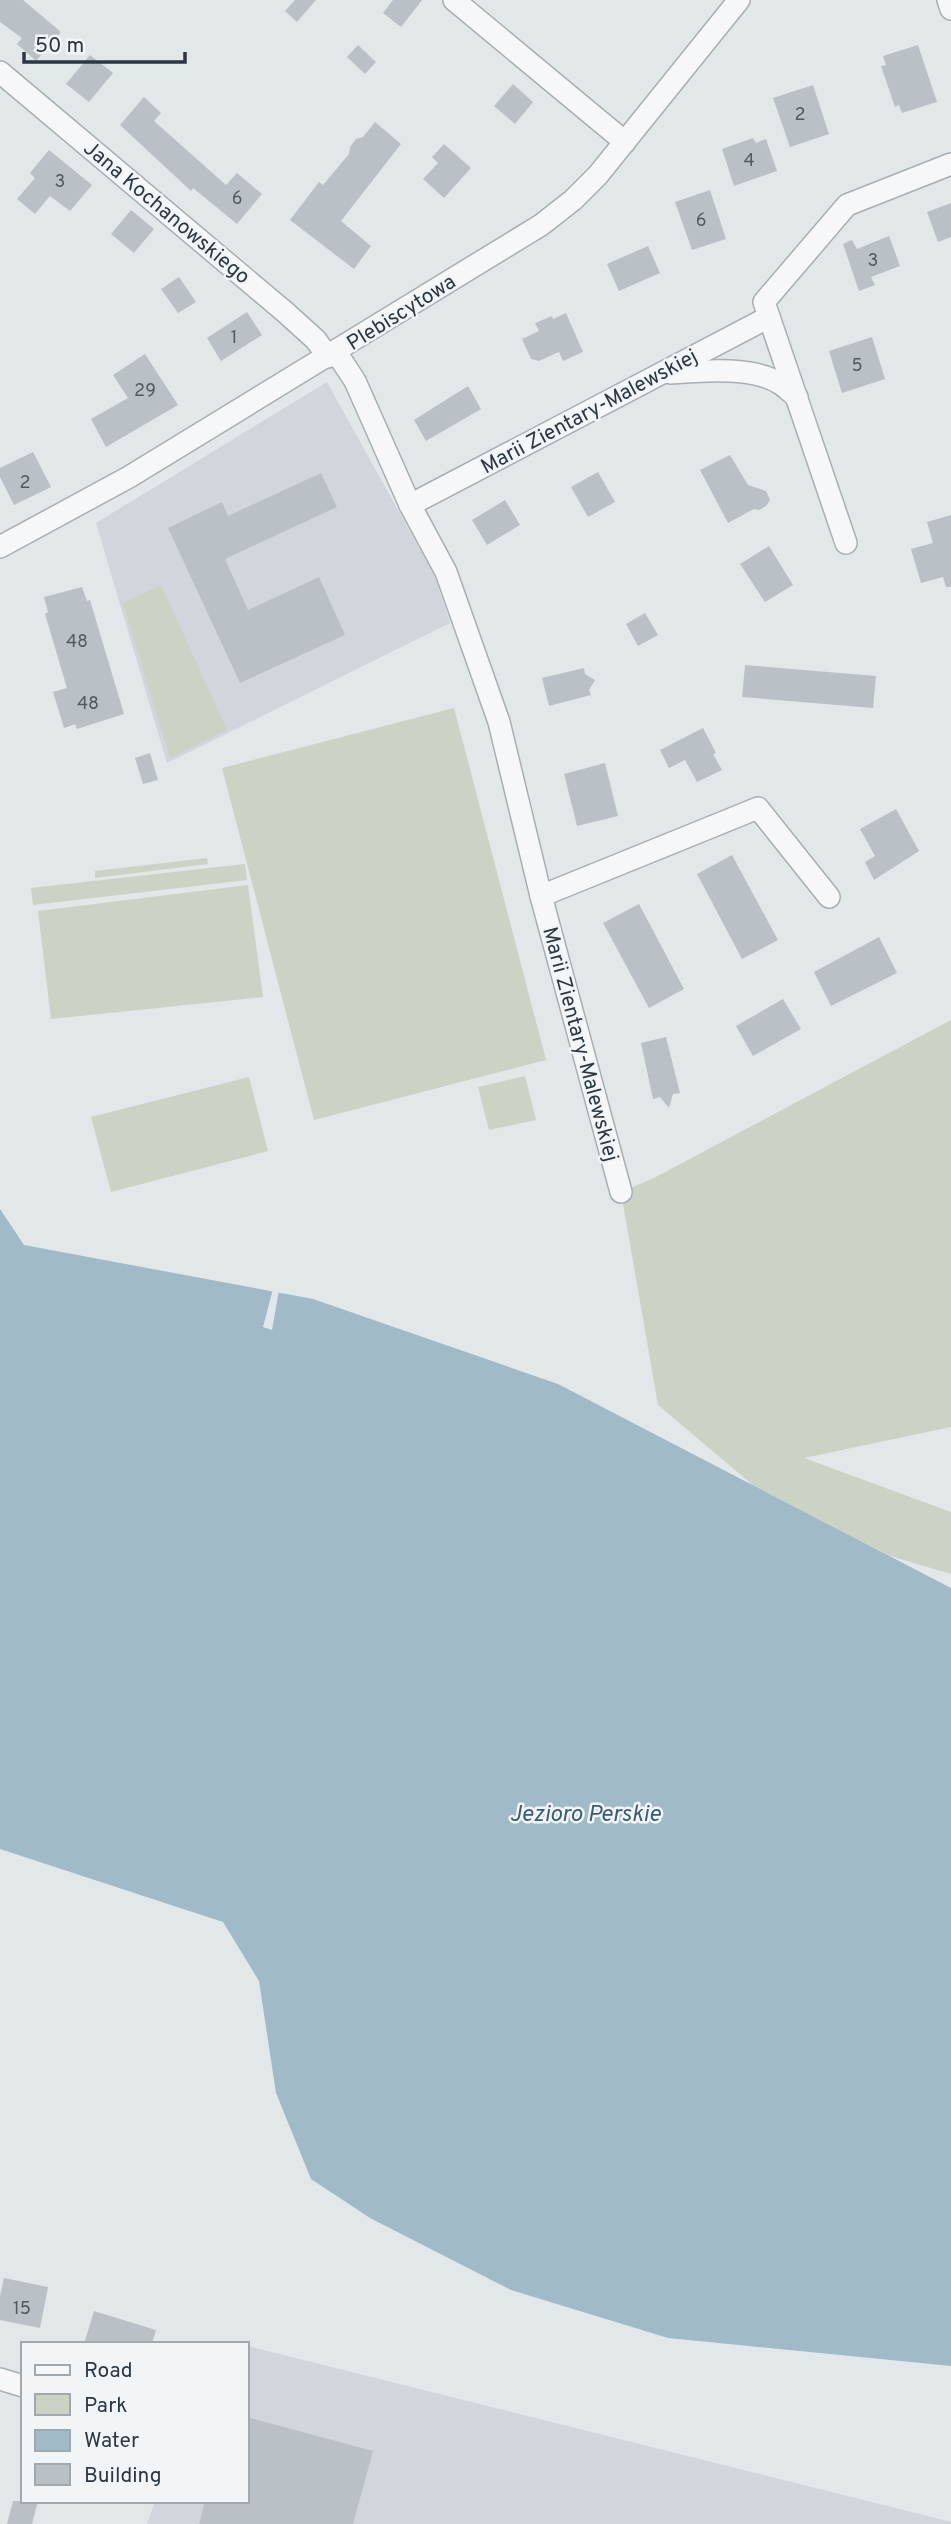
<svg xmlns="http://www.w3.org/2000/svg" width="951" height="2524" font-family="Overpass,sans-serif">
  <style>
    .built { fill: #d1d6dc }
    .green { fill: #cad3c4 }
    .water { fill: #a0bac7 }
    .pier { fill: #e2e7ea }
    .building { fill: #bac1c6 }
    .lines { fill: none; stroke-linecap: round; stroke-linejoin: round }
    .minor-casing { stroke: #a7afb4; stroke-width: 24 }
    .minor { stroke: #f5f7f8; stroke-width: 21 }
    .labels { text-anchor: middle; stroke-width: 5; stroke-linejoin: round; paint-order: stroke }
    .number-label { font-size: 18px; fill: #4f5a62 }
    .street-label { font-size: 21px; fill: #2b3741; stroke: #f2f5f7 }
    .water-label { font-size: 23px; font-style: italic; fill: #385c72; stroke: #f2f5f7 }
  </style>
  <rect width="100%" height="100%" fill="#e2e7ea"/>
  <g class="built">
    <polygon points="327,382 435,577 450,623 167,763 96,523"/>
    <polygon points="247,2346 951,2522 951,2524 147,2524 155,2501 247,2501"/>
  </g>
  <g class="green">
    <polygon points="161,585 227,730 170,758 123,603"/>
    <polygon points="454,708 546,1060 314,1120 222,768"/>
    <polygon points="207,858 208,864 95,878 95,871"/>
    <polygon points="245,864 247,880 33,905 31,888"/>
    <polygon points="248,885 263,997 51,1019 38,911"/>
    <polygon points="951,1020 951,1427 804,1458 951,1512 951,1574 890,1556 754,1486 658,1405 621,1192 654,1178"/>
    <polygon points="525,1076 536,1120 489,1130 478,1087"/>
    <polygon points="249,1077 268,1151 111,1192 91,1117"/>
  </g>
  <polygon class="water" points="0,1209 24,1245 313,1299 558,1384 951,1588 951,2366 668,2338 511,2290 370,2218 311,2179 276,2093 259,1981 223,1922 0,1849"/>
  <polygon class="pier" points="273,1289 279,1290 272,1330 263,1327"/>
  <g class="building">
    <polygon points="0,0 23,0 61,32 36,61 17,44 22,38 0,22"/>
    <polygon points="295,0 316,0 297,22 285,11"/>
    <polygon points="393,0 422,0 401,27 383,13"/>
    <polygon points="358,45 376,62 365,74 347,57"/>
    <polygon points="918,45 937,102 902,113 899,105 895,107 881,66 886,65 883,56"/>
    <polygon points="90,55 113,73 89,102 66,84"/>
    <polygon points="513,84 533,102 515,124 494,106"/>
    <polygon points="813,85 829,134 790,147 773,98"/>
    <polygon points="144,97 161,113 154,121 226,185 237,173 262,194 237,224 193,188 191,191 120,125"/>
    <polygon points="375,122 401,144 341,221 371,246 354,269 290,220 319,182 323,185 349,154 350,147 356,139 363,137"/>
    <polygon points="753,138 756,143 766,139 777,171 734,186 722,149"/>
    <polygon points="444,144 471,168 444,198 423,179 438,163 432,157"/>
    <polygon points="49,150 92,185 70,211 50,196 35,214 17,199 35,178 30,173"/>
    <polygon points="710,190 726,239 692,250 675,202"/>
    <polygon points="951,203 951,237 938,242 927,212"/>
    <polygon points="131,210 154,229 134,253 111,234"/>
    <polygon points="889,236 900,266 871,277 875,285 859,291 843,244 852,240 857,249"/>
    <polygon points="648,246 660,273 619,291 607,264"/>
    <polygon points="179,277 196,302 178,313 161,289"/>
    <polygon points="247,312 262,335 221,361 207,338"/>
    <polygon points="566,313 583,352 563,361 559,352 539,361 531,359 522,339 539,331 535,323 552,316 553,319"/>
    <polygon points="872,337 885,379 842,393 829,351"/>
    <polygon points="145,354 178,405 106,447 91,419 128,398 113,375"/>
    <polygon points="468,386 481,409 426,441 414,420"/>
    <polygon points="33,452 51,487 14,505 0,477 0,468"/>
    <polygon points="730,455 748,485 766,491 770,500 766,506 759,510 754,509 728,523 700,470"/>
    <polygon points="598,472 615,502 588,517 571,487"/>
    <polygon points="321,473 337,507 225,559 248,610 319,577 345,635 240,683 168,528 222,502 228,516"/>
    <polygon points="505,500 520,525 487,545 472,520"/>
    <polygon points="951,515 951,587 946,587 943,577 921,583 911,549 933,543 927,522"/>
    <polygon points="769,546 793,585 765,602 740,564"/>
    <polygon points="82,587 87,601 90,600 124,714 77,729 75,724 64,728 53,692 67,688 45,614 48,612 44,597"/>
    <polygon points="645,613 658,635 638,646 626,624"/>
    <polygon points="745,665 876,676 873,708 742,697"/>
    <polygon points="584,668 585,674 595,680 589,690 591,695 549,706 542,678"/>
    <polygon points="703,728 716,753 713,754 722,770 697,782 685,760 669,768 660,750"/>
    <polygon points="150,753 158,780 143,784 135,758"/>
    <polygon points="605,763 618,816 577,826 564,774"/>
    <polygon points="896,809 919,851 874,880 865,862 875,856 860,829"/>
    <polygon points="732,855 778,940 742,959 697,874"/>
    <polygon points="639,904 684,989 649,1008 603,923"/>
    <polygon points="879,937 897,973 831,1006 814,972"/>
    <polygon points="783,999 801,1029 753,1056 736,1026"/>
    <polygon points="666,1037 680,1093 673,1094 669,1108 660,1097 653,1099 641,1043"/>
    <polygon points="4,2278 48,2287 40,2328 0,2320 0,2296"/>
    <polygon points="94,2311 156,2330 152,2344 84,2344"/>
    <polygon points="247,2417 373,2451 353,2524 199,2524 205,2501 247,2501"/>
    <polygon points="13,2501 38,2501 32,2524 7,2524"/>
  </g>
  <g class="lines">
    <g class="minor-casing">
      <g id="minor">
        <polyline points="454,0 625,142"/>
        <polyline points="948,0 951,9"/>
        <polyline points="0,72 285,312 316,340 328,357"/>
        <polyline points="336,352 355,381 410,505 446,572 499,722 541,896 621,1192"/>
        <path d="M670 373C702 371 751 366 779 383 786 387 791 393 797 397"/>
        <polyline points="410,505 769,317"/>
        <polyline points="846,543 764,302 847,205 951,164"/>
        <polyline points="0,547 129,477 541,225 573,200 598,175 739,0"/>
        <polyline points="541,896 758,808 829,897"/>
        <polyline points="0,2379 23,2386"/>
      </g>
    </g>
    <use href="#minor" class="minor"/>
  </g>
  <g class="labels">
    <g class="number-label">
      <text x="800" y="120">2</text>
      <text x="749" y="166">4</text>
      <text x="60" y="187">3</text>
      <text x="237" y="204">6</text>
      <text x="701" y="226">6</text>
      <text x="873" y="266">3</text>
      <text x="234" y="343">1</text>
      <text x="857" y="371">5</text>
      <text x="145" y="396">29</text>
      <text x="25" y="488">2</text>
      <text x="77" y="647">48</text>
      <text x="88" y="709">48</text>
      <text x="22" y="2314">15</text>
    </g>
    <g class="street-label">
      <text transform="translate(167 212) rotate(40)" y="7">Jana Kochanowskiego</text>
      <text transform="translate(401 312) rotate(-32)" y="7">Plebiscytowa</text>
      <text transform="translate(589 411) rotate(-28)" y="7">Marii Zientary-Malewskiej</text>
      <text transform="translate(581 1044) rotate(75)" y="7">Marii Zientary-Malewskiej</text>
    </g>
    <g class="water-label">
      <text x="585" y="1821">Jezioro Perskie</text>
    </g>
  </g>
  <rect x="21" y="2342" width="228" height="161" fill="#f2f5f7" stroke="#a2a9ae" stroke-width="2"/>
  <rect x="35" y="2365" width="35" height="10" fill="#f5f7f8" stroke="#a2a9ae" stroke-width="2"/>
  <text x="84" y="2377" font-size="21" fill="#2b3741">Road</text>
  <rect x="35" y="2394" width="35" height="21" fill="#cad3c4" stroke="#a2a9ae" stroke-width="2"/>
  <text x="84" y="2412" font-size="21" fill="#2b3741">Park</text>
  <rect x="35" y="2430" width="35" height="21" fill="#a0bac7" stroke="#a2a9ae" stroke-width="2"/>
  <text x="84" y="2447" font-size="21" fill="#2b3741">Water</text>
  <rect x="35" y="2464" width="35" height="21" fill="#bac1c6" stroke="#a2a9ae" stroke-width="2"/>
  <text x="84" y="2482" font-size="21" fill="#2b3741">Building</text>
  <path d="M24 52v10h161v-10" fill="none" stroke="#2b3741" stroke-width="3.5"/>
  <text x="35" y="52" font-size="21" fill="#2b3741" stroke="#f2f5f7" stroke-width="5" paint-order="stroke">50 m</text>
</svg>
